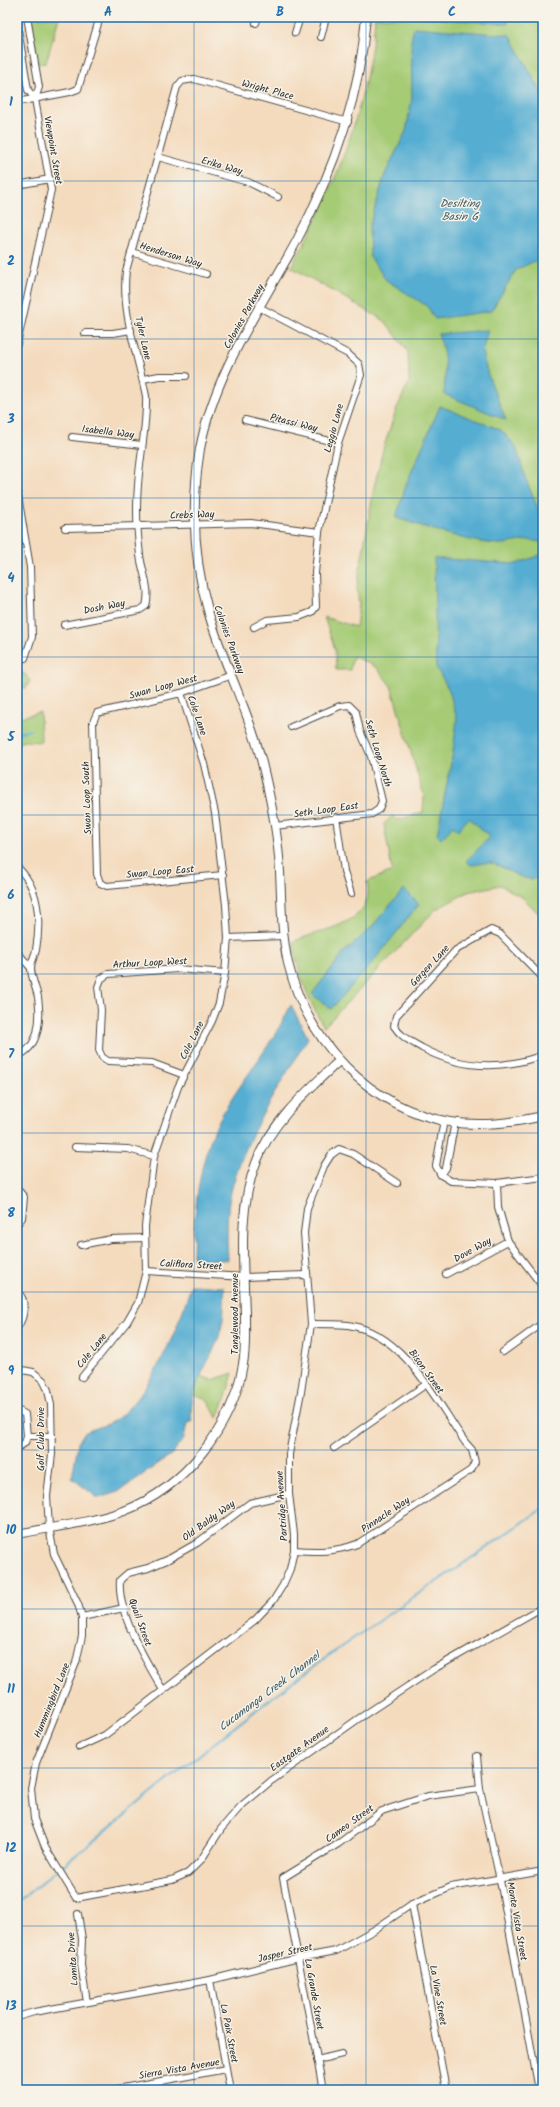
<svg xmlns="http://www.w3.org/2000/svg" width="560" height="2107" font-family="Kalam,sans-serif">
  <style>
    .green { fill: #a5cb75; stroke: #687b50 }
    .water { fill: #55add2; stroke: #406c7e }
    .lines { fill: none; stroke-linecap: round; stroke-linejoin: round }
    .stream { stroke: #55add2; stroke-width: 2 }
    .minor-casing { stroke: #494541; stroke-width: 8 }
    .tertiary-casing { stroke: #494541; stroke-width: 10 }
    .minor { stroke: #fff; stroke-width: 6 }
    .tertiary { stroke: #fff; stroke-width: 8 }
    .grid { fill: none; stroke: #1f6fb2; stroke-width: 1; stroke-opacity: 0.55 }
    .labels { text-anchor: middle; stroke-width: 3; stroke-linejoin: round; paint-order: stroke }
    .street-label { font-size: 10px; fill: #2b2b2b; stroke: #f7f3e8 }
    .water-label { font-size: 11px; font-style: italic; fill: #3a5865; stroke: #f7f3e8 }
    .neatline { fill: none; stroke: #1f6fb2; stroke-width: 1.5 }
    .grid-label { font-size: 13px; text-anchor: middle; font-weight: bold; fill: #1f6fb2 }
  </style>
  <rect width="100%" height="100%" fill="#f7f3e8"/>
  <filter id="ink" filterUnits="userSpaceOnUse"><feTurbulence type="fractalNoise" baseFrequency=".025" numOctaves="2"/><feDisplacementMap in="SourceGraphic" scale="8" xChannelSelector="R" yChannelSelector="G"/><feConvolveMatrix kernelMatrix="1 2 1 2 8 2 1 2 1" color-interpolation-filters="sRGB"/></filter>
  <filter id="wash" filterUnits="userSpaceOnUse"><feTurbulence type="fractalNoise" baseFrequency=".012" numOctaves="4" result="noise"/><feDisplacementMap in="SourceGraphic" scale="16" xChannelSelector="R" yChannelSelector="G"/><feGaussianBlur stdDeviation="0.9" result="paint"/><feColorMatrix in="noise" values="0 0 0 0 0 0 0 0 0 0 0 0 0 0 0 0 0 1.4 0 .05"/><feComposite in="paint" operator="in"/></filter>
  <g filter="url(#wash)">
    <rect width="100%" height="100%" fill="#f4dbbe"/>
    <g class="green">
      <polygon points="30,17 59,17 46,63 38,64"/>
      <path d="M375 17H543V918L523 898 500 885 468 892 435 910 324 1027C308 1000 298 973 293 942 321 928 376 925 367 882L392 871 384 824 392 816 398 820 423 812 424 796 391 686 376 667 353 656 350 670H336L335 650 324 617 356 627 359 604 357 587 374 487 384 446 397 408 409 382 408 352 385 321 291 267C326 206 351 147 366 78 370 58 374 37 375 17Z"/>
      <polygon points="21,673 25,674 30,681 26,688 17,688 17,675"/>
      <polygon points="40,712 41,742 24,741 17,744 17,718"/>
      <polygon points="233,1373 224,1403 217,1418 208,1400 193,1395 201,1376 212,1380"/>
    </g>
    <g class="water">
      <polygon points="421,17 509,17 508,24"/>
      <polygon points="414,27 510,35 543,95 543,257 516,270 491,311 435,319 427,306 386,280 370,257 369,227 385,174 406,131 412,98 411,41"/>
      <path d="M488 330 482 352 488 375 506 420 444 394C446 374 446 353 438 334Z"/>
      <path d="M440 406 501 430 516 447 526 480 543 520V540L539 542C525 537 512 545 497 544 466 542 427 527 396 518L407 482Z"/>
      <path d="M543 554V876C523 886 509 867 490 863 485 862 477 865 471 865L466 861 490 837 469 818 458 830 453 826 441 839 437 835 453 752 457 719 449 690 436 667 434 558 516 564Z"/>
      <polygon points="404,889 419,904 374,961 331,1009 312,994 344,952 368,931"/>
      <path d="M291 1005 308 1038C278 1088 243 1139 230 1196 226 1217 227 1239 228 1260L193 1259C194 1209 198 1156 224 1111 246 1075 273 1043 291 1005Z"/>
      <path d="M191 1285 224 1287C225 1306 224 1324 217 1342 206 1369 187 1392 192 1422L187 1423 184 1438 172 1454 118 1492 98 1498 72 1478 78 1443 84 1433C94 1428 109 1425 118 1418 151 1391 180 1326 191 1285Z"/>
    </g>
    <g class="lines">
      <g class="stream">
        <polyline points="17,733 30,730"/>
        <path d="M17 1902C115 1826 209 1743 309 1670 385 1614 466 1564 543 1508"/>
      </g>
    </g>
  </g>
  <g filter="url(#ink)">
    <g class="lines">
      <g class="minor-casing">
        <g id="minor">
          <polyline points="27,17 39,87 35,99"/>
          <polyline points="17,23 28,90 35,99 51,190 17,344"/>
          <polyline points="256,23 258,17"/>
          <polyline points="295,33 300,17"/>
          <polyline points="321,37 326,17"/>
          <polyline points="17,102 70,92 78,89 100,17"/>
          <polyline points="158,157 248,182 278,197"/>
          <polyline points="17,185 50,179"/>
          <polyline points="131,252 206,274"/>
          <polyline points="85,333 113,333 131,330"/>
          <polyline points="143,379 159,376 186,376"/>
          <polyline points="245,420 338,443"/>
          <polyline points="72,437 142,445"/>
          <polyline points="17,490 30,567 32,637 25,658"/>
          <polyline points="65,528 251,523 319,532"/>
          <path d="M64 625 140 610 146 606C151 589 142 572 140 555 137 531 136 508 138 485 140 455 147 426 146 396 138 356 121 312 126 271L177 87 182 81 194 79 348 122"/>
          <polyline points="254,627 267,620 299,617 312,612 316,607 315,573 319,532 338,443 361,375 359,364 348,354 259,307"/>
          <polyline points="336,817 344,871 351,894"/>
          <polyline points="275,826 372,814 379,809 382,801 371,756 360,731 356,712 349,705 340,706 291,727"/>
          <path d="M17 867C40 888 41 920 36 950 35 955 31 962 31 968 31 977 36 988 38 997 41 1018 40 1048 17 1056"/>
          <polyline points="223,875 107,886 100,883 97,874 93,722 97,713 181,693 232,675"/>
          <polyline points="228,938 283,936"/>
          <polyline points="17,952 31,968"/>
          <path d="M543 978 500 934 491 930 456 950 396 1016 394 1026C401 1037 410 1041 422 1048 461 1069 502 1070 543 1055"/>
          <polyline points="184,1075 152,1063 108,1061 102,1057 99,1050 101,1010 98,987 101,979 108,974 178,969 225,973"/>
          <polyline points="444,1120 436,1166 441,1175 451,1181 497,1183 543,1177"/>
          <polyline points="75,1147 128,1149 154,1156"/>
          <polyline points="441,1175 446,1168 455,1122"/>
          <polyline points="497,1183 498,1207 508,1241 543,1287"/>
          <polyline points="17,1189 24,1197 22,1218 17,1224"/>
          <polyline points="81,1245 111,1239 145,1238"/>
          <polyline points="146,1271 244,1277 307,1275"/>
          <polyline points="446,1274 508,1241"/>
          <path d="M17 1291C28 1301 24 1318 17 1328"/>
          <polyline points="503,1352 543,1323"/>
          <polyline points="17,1369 33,1372 43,1380 48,1390 51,1405 52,1454 47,1496 49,1527 54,1554 78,1604 82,1617 82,1636 76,1663 36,1763 31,1788 34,1819 45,1847 76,1898 172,1880 188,1873 201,1860 221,1829 241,1806 271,1781 358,1719 434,1669 543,1607"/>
          <polyline points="82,1377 127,1322 138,1303 146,1271 145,1226 154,1156 178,1087 212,1021 219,1003 225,973 228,938 226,905 215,813 204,764 181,693"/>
          <polyline points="17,1410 25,1414 27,1436 25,1443 17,1448"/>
          <polyline points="27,1436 52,1436"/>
          <polyline points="334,1448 425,1385"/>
          <path d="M294 1550C316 1552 336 1552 357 1544L471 1470 475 1462 472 1450 465 1442C435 1399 404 1333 348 1325 336 1324 323 1324 311 1324"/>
          <polyline points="82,1617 124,1608"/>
          <path d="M163 1690C146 1661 117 1614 120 1580L128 1573 148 1568 167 1560 197 1543 250 1503 289 1494"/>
          <polyline points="79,1747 105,1735 255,1620 273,1601 283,1585 290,1569 294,1550 294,1534 289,1494 289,1454 301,1392 311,1324 304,1233 307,1208 324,1166 331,1155 339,1149 353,1154 397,1183"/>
          <polyline points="477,1756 480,1789 500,1880 539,2090"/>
          <polyline points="412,1904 446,2090"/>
          <polyline points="78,1914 82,1939 81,1965 87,2002"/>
          <polyline points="210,1980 230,2090"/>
          <polyline points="17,2017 34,2012 210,1980 299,1958 336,1951 374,1930 412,1904 451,1887 543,1871"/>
          <polyline points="317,2060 342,2054"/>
          <polyline points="112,2090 226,2069"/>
          <polyline points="323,2090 283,1878 338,1844 382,1811 428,1796 480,1789"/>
        </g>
      </g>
      <g class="tertiary-casing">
        <g id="tertiary">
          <path d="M366 17C360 98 333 173 295 244 259 310 214 374 200 449 191 505 193 559 209 614 223 663 248 709 261 759 269 791 276 824 279 857 282 892 280 928 288 963 307 1041 369 1108 450 1122 482 1127 512 1123 543 1116"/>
          <path d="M17 1534C52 1527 90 1523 124 1511 184 1488 233 1427 243 1364 246 1348 245 1332 245 1316 244 1265 237 1211 256 1163 271 1122 308 1090 339 1061"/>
        </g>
      </g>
      <use href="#minor" class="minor"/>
      <use href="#tertiary" class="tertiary"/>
    </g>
  </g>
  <path class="grid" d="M194 17V2090M366 17V2090M17 181H543M17 339H543M17 498H543M17 657H543M17 815H543M17 974H543M17 1133H543M17 1292H543M17 1450H543M17 1609H543M17 1768H543M17 1926H543"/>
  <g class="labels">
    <g class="street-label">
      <text transform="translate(268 89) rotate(15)" y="4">Wright Place</text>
      <text transform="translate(54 150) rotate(80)" y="4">Viewpoint Street</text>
      <text transform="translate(222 165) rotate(16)" y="4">Erika Way</text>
      <text transform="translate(171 254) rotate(17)" y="4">Henderson Way</text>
      <text transform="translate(243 316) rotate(-61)" y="4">Colonies Parkway</text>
      <text transform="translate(144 338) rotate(77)" y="4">Tyler Lane</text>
      <text transform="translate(294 422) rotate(14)" y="4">Pitassi Way</text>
      <text transform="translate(333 428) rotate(-75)" y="4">Leggio Lane</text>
      <text transform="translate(108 431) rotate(7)" y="4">Isabella Way</text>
      <text transform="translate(192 514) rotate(-2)" y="4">Crebs Way</text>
      <text transform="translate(104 606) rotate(-11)" y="4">Dosh Way</text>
      <text transform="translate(230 639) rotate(70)" y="4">Colonies Parkway</text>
      <text transform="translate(163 686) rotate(-15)" y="4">Swan Loop West</text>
      <text transform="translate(198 715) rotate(71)" y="4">Cole Lane</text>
      <text transform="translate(379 753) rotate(73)" y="4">Seth Loop North</text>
      <text transform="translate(86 798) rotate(-92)" y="4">Swan Loop South</text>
      <text transform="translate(326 809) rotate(-8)" y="4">Seth Loop East</text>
      <text transform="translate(160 871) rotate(-5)" y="4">Swan Loop East</text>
      <text transform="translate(150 962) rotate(-3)" y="4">Arthur Loop West</text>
      <text transform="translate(429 965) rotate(-47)" y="4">Gorgen Lane</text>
      <text transform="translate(191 1040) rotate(-63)" y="4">Cole Lane</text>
      <text transform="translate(472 1249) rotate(-29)" y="4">Dove Way</text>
      <text transform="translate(191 1264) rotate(3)" y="4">Califlora Street</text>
      <text transform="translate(234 1314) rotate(-90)" y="4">Tanglewood Avenue</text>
      <text transform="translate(91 1350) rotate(-51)" y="4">Cole Lane</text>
      <text transform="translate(427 1371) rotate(54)" y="4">Bison Street</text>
      <text transform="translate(40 1439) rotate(-90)" y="4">Golf Club Drive</text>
      <text transform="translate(281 1506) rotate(-94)" y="4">Partridge Avenue</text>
      <text transform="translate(385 1514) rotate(-34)" y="4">Pinnacle Way</text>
      <text transform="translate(208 1520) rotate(-36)" y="4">Old Baldy Way</text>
      <text transform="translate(141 1622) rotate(70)" y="4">Quail Street</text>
      <text transform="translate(51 1700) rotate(-68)" y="4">Hummingbird Lane</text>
      <text transform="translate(299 1748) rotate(-36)" y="4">Eastgate Avenue</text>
      <text transform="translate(349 1823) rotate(-36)" y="4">Cameo Street</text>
      <text transform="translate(518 1921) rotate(80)" y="4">Monte Vista Street</text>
      <text transform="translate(285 1952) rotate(-13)" y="4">Jasper Street</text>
      <text transform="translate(72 1959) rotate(-94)" y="4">Lomita Drive</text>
      <text transform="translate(315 1994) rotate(80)" y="4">La Grande Street</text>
      <text transform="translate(439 1995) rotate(80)" y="4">La Vine Street</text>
      <text transform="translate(230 2033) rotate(79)" y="4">La Paix Street</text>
      <text transform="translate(179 2068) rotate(-10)" y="4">Sierra Vista Avenue</text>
    </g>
    <g class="water-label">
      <text x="460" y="207">Desilting<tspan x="460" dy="13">Basin G</tspan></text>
      <text transform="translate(269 1691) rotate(-37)" y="4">Cucamonga Creek Channel</text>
    </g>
  </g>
  <rect width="560" height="2107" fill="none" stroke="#f7f3e8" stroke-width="44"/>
  <rect x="22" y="22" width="516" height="2063" class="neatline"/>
  <g class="grid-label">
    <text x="108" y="16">A</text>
    <text x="280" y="16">B</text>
    <text x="452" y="16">C</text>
    <text x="11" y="106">1</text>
    <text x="11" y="265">2</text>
    <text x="11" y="423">3</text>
    <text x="11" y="582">4</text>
    <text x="11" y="741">5</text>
    <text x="11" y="899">6</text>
    <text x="11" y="1058">7</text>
    <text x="11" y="1217">8</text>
    <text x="11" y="1375">9</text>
    <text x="11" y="1534">10</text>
    <text x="11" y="1693">11</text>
    <text x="11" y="1852">12</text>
    <text x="11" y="2010">13</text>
  </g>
</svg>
